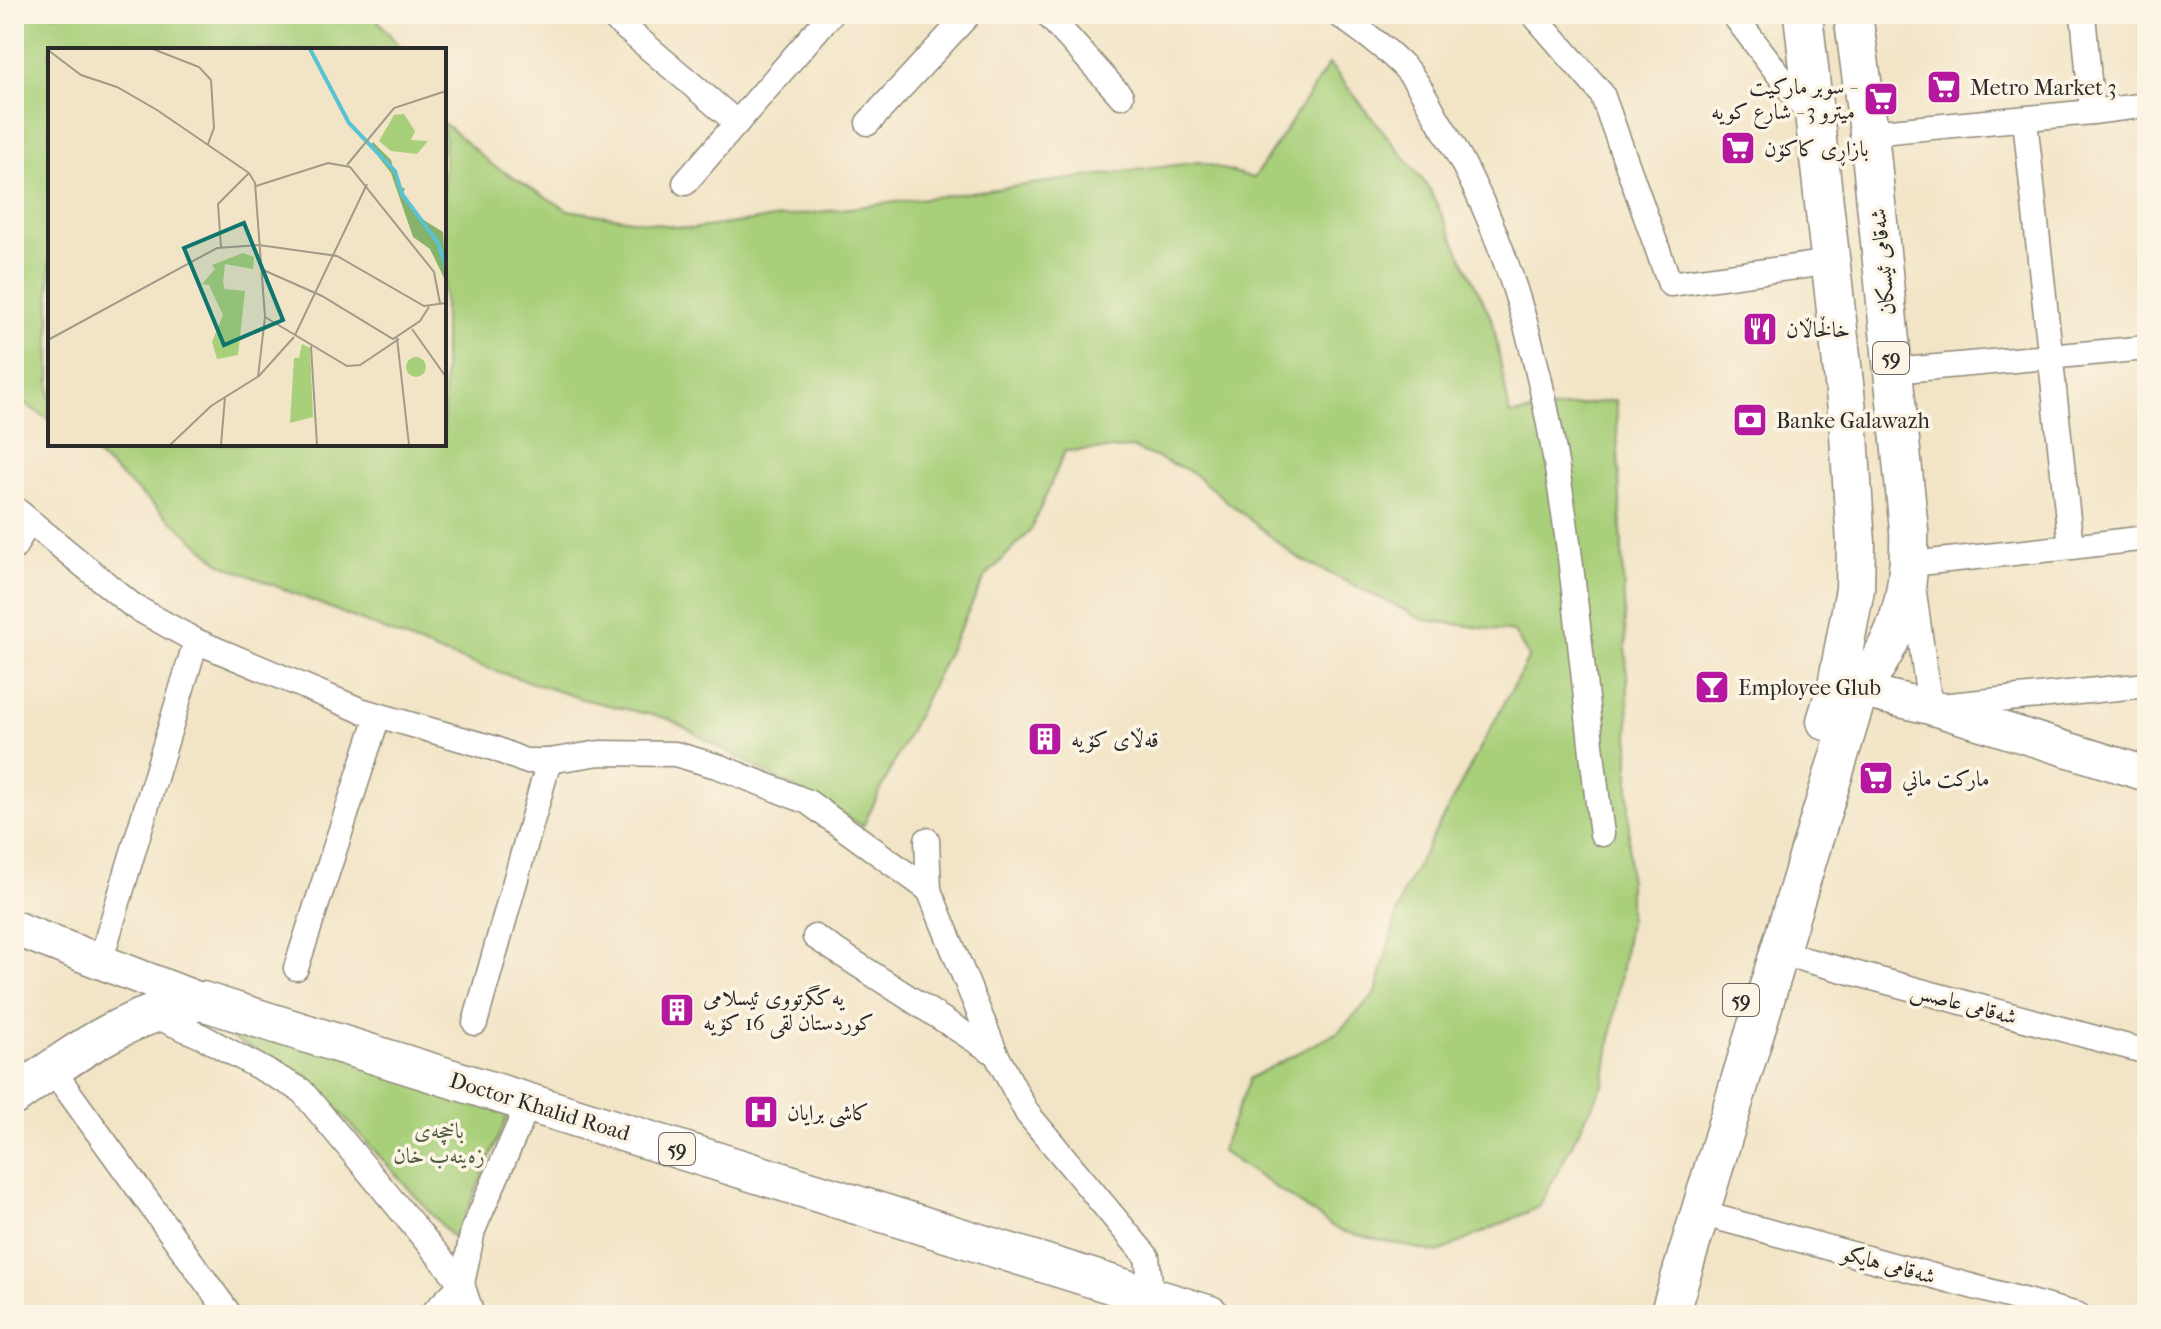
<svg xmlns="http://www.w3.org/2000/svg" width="2161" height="1329" font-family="'IM FELL French Canon',Amiri,serif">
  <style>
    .green { fill: #a8cf79; stroke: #6a7d52; stroke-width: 2 }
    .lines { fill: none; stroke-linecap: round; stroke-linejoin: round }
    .street-casing { stroke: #8e8878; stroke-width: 27 }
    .secondary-casing { stroke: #8e8878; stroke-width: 37 }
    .primary-casing { stroke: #8e8878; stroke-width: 41 }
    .street { stroke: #fff; stroke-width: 24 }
    .secondary { stroke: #fff; stroke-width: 34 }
    .primary { stroke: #fff; stroke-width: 38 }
    .labels { text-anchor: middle; stroke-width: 7; stroke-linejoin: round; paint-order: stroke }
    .shield { fill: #fcf5e5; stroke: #6a6863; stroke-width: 2 }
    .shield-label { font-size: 20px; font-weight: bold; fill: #2b2b2b }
    .poi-label { font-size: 22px; fill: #2b2b2b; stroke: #fcf5e5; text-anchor: start }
    .street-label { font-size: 22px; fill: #2b2b2b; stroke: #fcf5e5 }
    .park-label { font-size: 22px; fill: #505c42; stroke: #fcf5e5 }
    .inset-river { fill: none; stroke: #59c3d4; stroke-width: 4 }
    .inset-road { fill: none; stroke: #a29a88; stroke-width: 2 }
    .view { fill: #0f766e; fill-opacity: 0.15; stroke: #0f766e; stroke-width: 4 }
    .inset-edge { fill: none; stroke: #2b2b2b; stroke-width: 4 }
  </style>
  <rect width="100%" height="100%" fill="#fcf5e5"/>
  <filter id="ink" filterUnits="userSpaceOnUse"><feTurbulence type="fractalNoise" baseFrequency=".0125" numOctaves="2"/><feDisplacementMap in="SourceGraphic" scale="16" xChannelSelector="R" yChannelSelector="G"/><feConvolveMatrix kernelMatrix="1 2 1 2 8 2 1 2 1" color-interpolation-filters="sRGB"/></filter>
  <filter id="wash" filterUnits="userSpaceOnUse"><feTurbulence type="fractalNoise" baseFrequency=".006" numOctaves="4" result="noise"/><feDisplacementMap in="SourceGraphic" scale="32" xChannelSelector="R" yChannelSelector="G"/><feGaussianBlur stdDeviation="1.8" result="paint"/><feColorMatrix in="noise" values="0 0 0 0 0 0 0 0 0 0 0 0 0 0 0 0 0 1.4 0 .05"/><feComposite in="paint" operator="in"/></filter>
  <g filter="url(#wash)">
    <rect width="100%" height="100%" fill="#f2e4c6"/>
    <g class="green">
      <polygon points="14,14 373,14 402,50 50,50 50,420 14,397"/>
      <polygon points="1329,64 1429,188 1493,322 1510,415 1616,400 1629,725 1629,922 1604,1083 1539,1207 1437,1253 1340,1231 1221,1151 1250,1078 1338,1032 1376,993 1403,892 1529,657 1514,632 1424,620 1296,557 1190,471 1133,448 1065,451 1031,530 985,577 863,826 669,719 582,699 441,653 221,564 84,444 444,444 444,123 491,164 568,210 690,229 1199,162 1254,178"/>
      <polygon points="203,1023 258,1026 510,1110 455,1240 309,1078"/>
    </g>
  </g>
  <g filter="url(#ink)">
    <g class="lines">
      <g class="street-casing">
        <g id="street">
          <polyline points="609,14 737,123"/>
          <polyline points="1047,14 1121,96"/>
          <path d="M1338 14C1360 30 1385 47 1404 67 1420 83 1431 109 1443 128 1568 334 1570 601 1602 834"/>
          <polyline points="1533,14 1602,94 1670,284 1832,262"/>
          <polyline points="1733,14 1811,117"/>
          <polyline points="2083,14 2092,112 2147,105"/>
          <polyline points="2025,120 2071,547 1910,564 1930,707 2147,685"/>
          <polyline points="868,123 969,14"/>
          <polyline points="1869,133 2092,112"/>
          <polyline points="685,183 831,14"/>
          <polyline points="1892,371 2147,348"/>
          <polyline points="14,508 133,606 196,641 360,710 493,748 525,761 549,761 600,753 675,754 720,767 808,802 929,890"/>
          <polyline points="2071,547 2147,538"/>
          <polyline points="14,548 29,521"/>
          <polyline points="927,840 929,890 996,1054 1027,1113 1147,1257 1152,1298"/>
          <polyline points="815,937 996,1054"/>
          <polyline points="1780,953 2147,1052"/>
          <polyline points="101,959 196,641"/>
          <polyline points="296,968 378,716"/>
          <polyline points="148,1013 203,1037 301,1090 462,1284 472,1315"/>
          <polyline points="475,1023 549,761"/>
          <polyline points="52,1069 230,1315"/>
          <polyline points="1700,1213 2078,1315"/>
          <polyline points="431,1315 462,1284 473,1230 529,1102"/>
        </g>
      </g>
      <g class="secondary-casing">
        <g id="secondary">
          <polyline points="1837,685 1930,707 2147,774"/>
          <polyline points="14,928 202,1001"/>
        </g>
      </g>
      <g class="primary-casing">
        <g id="primary">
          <polyline points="1803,14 1848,419 1856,543 1855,589 1837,685 1826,721"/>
          <path d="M14 1096C76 1052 126 1014 202 1001L1210 1315"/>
          <path d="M1669 1315 1859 690C1899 640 1911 594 1909 530L1869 133 1853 14"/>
        </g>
      </g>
      <use href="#street" class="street"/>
      <use href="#secondary" class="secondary"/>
      <use href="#primary" class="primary"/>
    </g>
  </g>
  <defs>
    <g id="supermarket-square" transform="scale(1.8)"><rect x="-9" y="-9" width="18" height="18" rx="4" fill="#b5179e" stroke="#fcf5e5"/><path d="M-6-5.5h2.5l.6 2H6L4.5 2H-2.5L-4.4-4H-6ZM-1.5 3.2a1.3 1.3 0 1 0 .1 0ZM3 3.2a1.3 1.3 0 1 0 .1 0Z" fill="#fff"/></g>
    <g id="restaurant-square" transform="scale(1.8)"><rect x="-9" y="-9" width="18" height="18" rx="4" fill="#b5179e" stroke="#fcf5e5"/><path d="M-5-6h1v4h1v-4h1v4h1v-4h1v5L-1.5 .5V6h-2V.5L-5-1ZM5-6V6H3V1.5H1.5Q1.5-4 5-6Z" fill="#fff"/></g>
    <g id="bank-square" transform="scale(1.8)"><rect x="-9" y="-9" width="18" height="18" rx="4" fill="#b5179e" stroke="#fcf5e5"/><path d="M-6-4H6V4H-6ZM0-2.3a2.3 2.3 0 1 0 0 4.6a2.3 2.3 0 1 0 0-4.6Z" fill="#fff"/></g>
    <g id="bar-square" transform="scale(1.8)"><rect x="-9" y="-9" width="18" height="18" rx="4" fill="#b5179e" stroke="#fcf5e5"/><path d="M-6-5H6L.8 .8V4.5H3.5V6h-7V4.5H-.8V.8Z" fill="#fff"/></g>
    <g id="building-square" transform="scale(1.8)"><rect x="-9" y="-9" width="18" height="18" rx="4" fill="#b5179e" stroke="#fcf5e5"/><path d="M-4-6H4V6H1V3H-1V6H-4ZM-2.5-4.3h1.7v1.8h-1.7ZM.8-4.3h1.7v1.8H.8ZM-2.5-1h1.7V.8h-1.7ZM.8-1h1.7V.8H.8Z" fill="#fff"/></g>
    <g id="hospital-square" transform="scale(1.8)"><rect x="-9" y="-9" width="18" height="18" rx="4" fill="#b5179e" stroke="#fcf5e5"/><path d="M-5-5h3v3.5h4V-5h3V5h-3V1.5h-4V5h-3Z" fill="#fff"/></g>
  </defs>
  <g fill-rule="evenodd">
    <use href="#supermarket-square" x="1944" y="87"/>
    <use href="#supermarket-square" x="1881" y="99"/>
    <use href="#supermarket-square" x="1738" y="148"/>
    <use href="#restaurant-square" x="1760" y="329"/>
    <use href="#bank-square" x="1750" y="420"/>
    <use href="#bar-square" x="1712" y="687"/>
    <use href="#building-square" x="1045" y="739"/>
    <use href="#supermarket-square" x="1876" y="778"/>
    <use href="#building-square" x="677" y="1010"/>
    <use href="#hospital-square" x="761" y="1112"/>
  </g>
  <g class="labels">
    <g class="shield">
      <rect x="1873" y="342" width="36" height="32" rx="6"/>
      <rect x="1723" y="984" width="36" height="32" rx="6"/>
      <rect x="659" y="1133" width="36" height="32" rx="6"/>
    </g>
    <g class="shield-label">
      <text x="1891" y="365">59</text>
      <text x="1741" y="1007">59</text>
      <text x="677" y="1156">59</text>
    </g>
    <g class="poi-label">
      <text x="1855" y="94" text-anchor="end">سوبر ماركيت -<tspan x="1855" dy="25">ميترو 3 - شارع كويه</tspan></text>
      <text x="1970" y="95">Metro Market 3</text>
      <text x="1764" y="156">بازاڕی کاکۆن</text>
      <text x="1786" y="337">خاڵخاڵان</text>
      <text x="1776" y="428">Banke Galawazh</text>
      <text x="1738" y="695">Employee Glub</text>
      <text x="1071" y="747">قەڵای کۆیە</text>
      <text x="1902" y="786">مارکت ماني</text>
      <text x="703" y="1005">يه‌كگرتووی ئیسلامی<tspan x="703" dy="25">كوردستان لقی 16 كۆیه‌</tspan></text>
      <text x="787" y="1120">كاشی برایان</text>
    </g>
    <g class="street-label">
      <text transform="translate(1882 262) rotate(-95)" y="8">شەقامی ئیسکان</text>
      <text transform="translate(1964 1003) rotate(15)" y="8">شه‌قامی عاصس</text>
      <text transform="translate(540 1106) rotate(17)" y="8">Doctor Khalid Road</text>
      <text transform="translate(1889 1264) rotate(15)" y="8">شه‌قامی هایكو</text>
    </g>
    <g class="park-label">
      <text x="439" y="1138">باخچه‌ی<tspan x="439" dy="25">زه‌ینه‌ب خان</tspan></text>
    </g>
  </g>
  <g transform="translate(48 48)">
    <rect width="398" height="398" fill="#f2e4c6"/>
    <path d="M356 66 367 83 363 92 380 93 369 106 343 103 331 93 346 67ZM195 205 206 209 205 221 177 216 175 235 177 241 197 243 190 307 169 311 164 294 175 267 161 237 154 236 167 221 164 217ZM254 296 262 300 265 369 242 375 246 310H251ZM358 319a10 10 0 1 1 20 0a10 10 0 1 1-20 0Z" fill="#a8cf79"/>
    <path d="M325 94 343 112 349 136 357 141 355 145 371 169 395 184 398 234 382 201 365 189 343 125 322 98Z" fill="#86b269"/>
    <path class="inset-river" d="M262 1 301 75 347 123 354 146 390 195 398 219"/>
    <path class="inset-road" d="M105 1 151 19 163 32 166 80 160 96M0 2 33 27 69 39 109 62 201 125M299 117 346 60 398 43M201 125 207 135 217 269 210 329M208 138 280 115 302 119 386 224 392 255M173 199 170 156 201 125M213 221 274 248 345 291 372 273 381 259M217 269 299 318 312 317 351 291M364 281 398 329M247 287 319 136M349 290 361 397M0 292 169 200 211 197 289 208 376 258 398 255M263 298 269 397M122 397 163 358 211 328 246 289M173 397 177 349"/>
    <path class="view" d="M196 175 235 272 176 297 136 200Z"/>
    <rect width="398" height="398" class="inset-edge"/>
  </g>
  <rect width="2161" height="1329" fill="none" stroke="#fcf5e5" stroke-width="48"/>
</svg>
